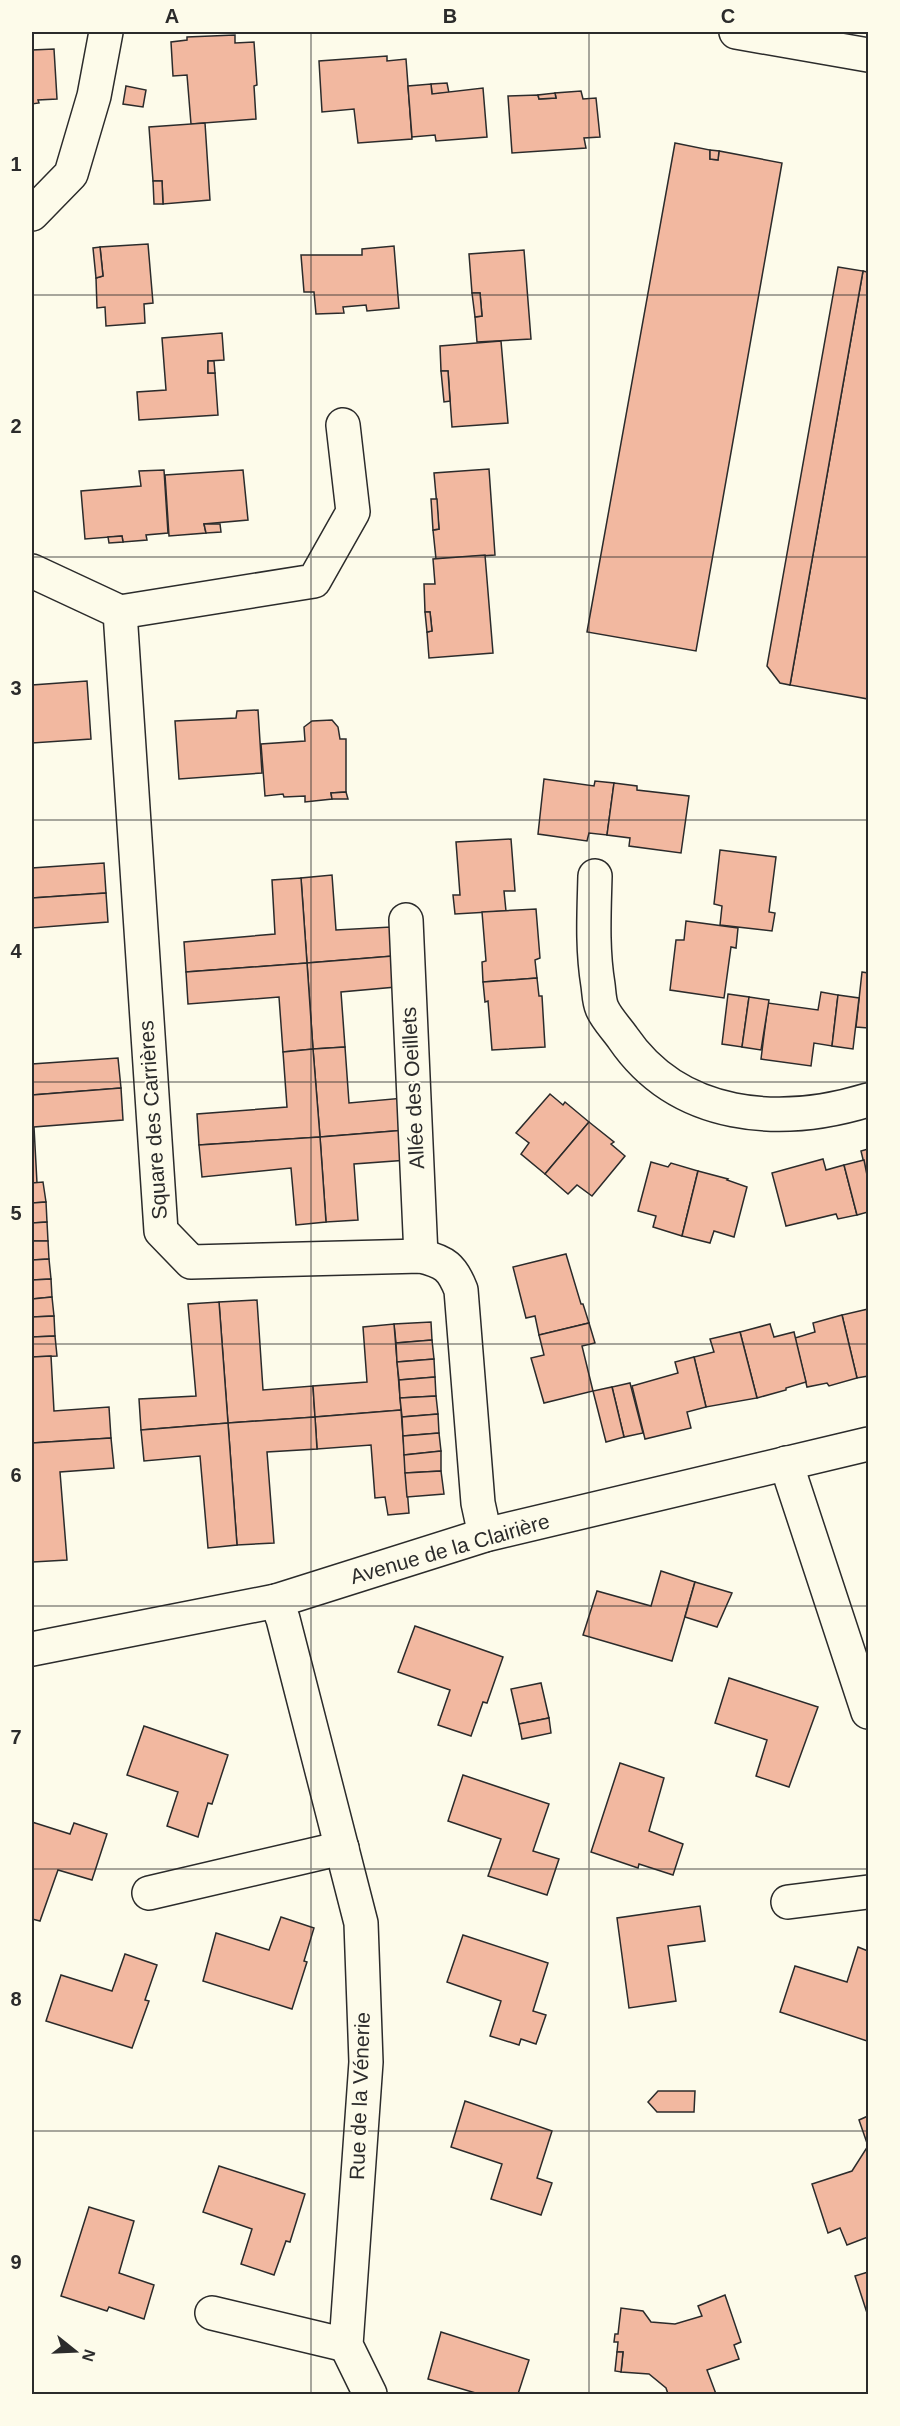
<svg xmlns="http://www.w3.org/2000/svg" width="900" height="2426" font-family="Helvetica,sans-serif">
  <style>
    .building { fill: #f2b8a0; stroke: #2b2b2b; stroke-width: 1.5 }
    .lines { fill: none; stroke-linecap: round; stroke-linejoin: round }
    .street-casing { stroke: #2b2b2b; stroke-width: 36 }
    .street { stroke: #fdfbea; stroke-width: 33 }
    .grid { fill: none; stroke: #2b2b2b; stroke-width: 1.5; stroke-opacity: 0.55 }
    .labels { text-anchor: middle; stroke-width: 4.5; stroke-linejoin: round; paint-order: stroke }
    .street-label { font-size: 21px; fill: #2b2b2b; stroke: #fdfbea }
    .neatline { fill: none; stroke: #2b2b2b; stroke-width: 2 }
    .grid-label { font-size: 20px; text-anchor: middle; font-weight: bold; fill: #2b2b2b }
  </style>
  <rect width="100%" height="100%" fill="#fdfbea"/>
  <g class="building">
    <polygon points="235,35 235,43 254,42 257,85 254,86 256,119 191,124 187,75 173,76 171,42 187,40 187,37"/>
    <polygon points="54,49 57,99 38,100 39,103 32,104 32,50"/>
    <polygon points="387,56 387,61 406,59 412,139 358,143 354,109 322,112 319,61"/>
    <polygon points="447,83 449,93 432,94 431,84"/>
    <polygon points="431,84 432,94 483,88 487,137 436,141 435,135 412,137 408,86"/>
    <polygon points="126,86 146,90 143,107 123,104"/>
    <polygon points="581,91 583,99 596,98 600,137 584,138 586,148 512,153 508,96 538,95 539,99 556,98 555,93"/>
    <polygon points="555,93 556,98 539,99 538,95"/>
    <polygon points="205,123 210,200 163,204 162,181 153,181 149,127"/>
    <polygon points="675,143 710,150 710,159 718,160 719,151 782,163 696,651 587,632"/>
    <polygon points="710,150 719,151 718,160 710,159"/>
    <polygon points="153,181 162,181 163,204 154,204"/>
    <polygon points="148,244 153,303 144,304 145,323 106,326 105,307 97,308 96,278 103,276 100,247"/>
    <polygon points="394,246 399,308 367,311 366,305 343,307 344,313 316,314 314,292 304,292 301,255 362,255 362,249"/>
    <polygon points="100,247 103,276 96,278 93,248"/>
    <polygon points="524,250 531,339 477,342 475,317 482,316 480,293 472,293 469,254"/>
    <polygon points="868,261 868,699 790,685 863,271 867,272"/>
    <polygon points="838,267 863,271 790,685 780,683 767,666"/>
    <polygon points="472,293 480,293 482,316 475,317"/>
    <polygon points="222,333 224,360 208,361 208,373 215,373 218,415 139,420 137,392 166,390 162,338"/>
    <polygon points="501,341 508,423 452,427 448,371 441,371 440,346"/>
    <polygon points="208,361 214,361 215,373 208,373"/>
    <polygon points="441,371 448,371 450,401 444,402"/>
    <polygon points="489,469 495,555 436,559 433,530 439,529 434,473"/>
    <polygon points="164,470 168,533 146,535 147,540 123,542 122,536 85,539 81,491 141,486 139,471"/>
    <polygon points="243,470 248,520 204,524 206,533 169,536 165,475"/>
    <polygon points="431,499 437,499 439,529 433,530"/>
    <polygon points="204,524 220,524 221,532 206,533"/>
    <polygon points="122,536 123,542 109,543 108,537"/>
    <polygon points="485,555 493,653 429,658 427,632 432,631 430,612 425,612 424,584 435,584 433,559"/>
    <polygon points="425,612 430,612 432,631 427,632"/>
    <polygon points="87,681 91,739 32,743 32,685"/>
    <polygon points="258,710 262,773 179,779 175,721 236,718 237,711"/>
    <polygon points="332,720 338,727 340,739 346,739 346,792 331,793 332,799 305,802 305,796 284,797 283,794 265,796 261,744 305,741 304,727 312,721"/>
    <polygon points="544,779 594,786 595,781 614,783 607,835 589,833 587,841 538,834"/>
    <polygon points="614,783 637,786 637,790 689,796 681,853 629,846 630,838 607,835"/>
    <polygon points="346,792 348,799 332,799 331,793"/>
    <polygon points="511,839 515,891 504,891 506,911 455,914 453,895 460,895 456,842"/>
    <polygon points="720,850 776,857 769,912 775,913 772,931 720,925 722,906 714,904"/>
    <polygon points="104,863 106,893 32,898 32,868"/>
    <polygon points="332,875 336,930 391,927 393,956 307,963 301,878"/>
    <polygon points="301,878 307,963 186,972 184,942 275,934 272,880"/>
    <polygon points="106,893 108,922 32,928 32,898"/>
    <polygon points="536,909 540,958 535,960 537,978 483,982 482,962 486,961 482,912"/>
    <polygon points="686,921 738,928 736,948 731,947 724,998 670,990 676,940 684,940"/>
    <polygon points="393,956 396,987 341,992 345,1047 313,1049 307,963"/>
    <polygon points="307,963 313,1049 283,1052 279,997 188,1004 186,972"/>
    <polygon points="862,972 868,973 868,1028 856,1027"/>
    <polygon points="537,978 539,996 542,996 545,1047 492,1050 488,1001 485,1002 483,982"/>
    <polygon points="821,992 838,995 832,1046 814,1043 811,1066 761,1059 768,1003 818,1010"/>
    <polygon points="728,994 749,997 742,1047 722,1044"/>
    <polygon points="838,995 859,998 853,1049 832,1046"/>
    <polygon points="749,997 769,1000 761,1050 742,1047"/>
    <polygon points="345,1047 349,1103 404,1098 406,1130 320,1137 313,1049"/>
    <polygon points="313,1049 320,1137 199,1145 197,1114 287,1107 283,1052"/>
    <polygon points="118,1058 121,1088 32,1095 32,1064"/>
    <polygon points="121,1088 123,1120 34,1127 37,1183 32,1183 32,1095"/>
    <polygon points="550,1094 563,1105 565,1102 589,1122 545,1174 521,1154 529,1143 516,1133"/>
    <polygon points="589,1122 614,1142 611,1144 625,1156 592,1196 577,1185 568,1194 545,1174"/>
    <polygon points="406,1130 408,1160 354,1164 358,1220 326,1222 320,1137"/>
    <polygon points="320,1137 326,1222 296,1225 291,1168 202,1177 199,1145"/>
    <polygon points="868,1149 868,1180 861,1151"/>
    <polygon points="823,1159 826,1170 844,1165 857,1215 838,1219 836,1214 786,1226 772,1173"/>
    <polygon points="864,1160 868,1180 868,1212 857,1215 844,1165"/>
    <polygon points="651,1162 668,1167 671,1163 698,1171 682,1236 653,1227 656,1216 638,1211"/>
    <polygon points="698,1171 728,1179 727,1180 747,1187 734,1237 714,1231 710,1243 682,1236"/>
    <polygon points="43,1182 46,1202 32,1203 32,1183"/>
    <polygon points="46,1202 47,1222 32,1223 32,1203"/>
    <polygon points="47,1222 48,1241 32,1241 32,1223"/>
    <polygon points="32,1241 48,1241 49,1259 32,1260"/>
    <polygon points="566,1254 581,1304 583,1304 589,1323 539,1335 535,1316 526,1318 513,1267"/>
    <polygon points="49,1259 51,1279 32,1280 32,1260"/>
    <polygon points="51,1279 52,1297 32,1299 32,1280"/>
    <polygon points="52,1297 54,1316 32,1317 32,1299"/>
    <polygon points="257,1300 263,1390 313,1386 315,1417 228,1423 219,1302"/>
    <polygon points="219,1302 228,1423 141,1430 139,1399 196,1396 188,1304"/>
    <polygon points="868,1309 868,1376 857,1378 842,1315"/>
    <polygon points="842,1315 857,1378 829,1386 827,1383 807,1387 795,1338 815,1332 813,1323"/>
    <polygon points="54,1316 55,1336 32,1337 32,1317"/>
    <polygon points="431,1322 432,1340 396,1343 394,1324"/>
    <polygon points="589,1323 595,1343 582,1346 593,1391 544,1403 531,1358 544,1355 539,1335"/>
    <polygon points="394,1324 401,1410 315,1417 313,1386 367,1382 363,1327"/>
    <polygon points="770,1324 774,1337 794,1332 806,1382 786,1388 786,1390 757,1398 740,1332"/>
    <polygon points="740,1332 757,1398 706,1407 694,1357 714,1352 710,1339"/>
    <polygon points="55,1336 57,1356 32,1357 32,1337"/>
    <polygon points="432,1340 434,1359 397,1362 396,1343"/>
    <polygon points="51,1356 54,1411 109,1407 111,1438 32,1443 32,1357"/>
    <polygon points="694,1357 706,1407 687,1412 691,1428 645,1439 632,1386 678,1373 675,1362"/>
    <polygon points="434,1359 435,1377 399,1380 397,1362"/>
    <polygon points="435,1377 436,1396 400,1398 399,1380"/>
    <polygon points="630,1383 643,1433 624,1437 612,1387"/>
    <polygon points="612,1387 624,1437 606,1442 593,1391"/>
    <polygon points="436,1396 438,1414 402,1417 400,1398"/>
    <polygon points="401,1410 409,1513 388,1515 385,1497 375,1498 371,1445 317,1449 315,1417"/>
    <polygon points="438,1414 439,1433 403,1436 402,1417"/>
    <polygon points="315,1417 317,1449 267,1452 274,1543 237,1545 228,1423"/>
    <polygon points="228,1423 237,1545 208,1548 200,1456 144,1461 141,1430"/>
    <polygon points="439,1433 441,1451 404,1455 403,1436"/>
    <polygon points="111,1438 114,1468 60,1472 67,1560 33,1562 32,1443"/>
    <polygon points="441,1451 441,1471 405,1473 404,1455"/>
    <polygon points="441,1471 444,1494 407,1497 405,1473"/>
    <polygon points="661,1571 695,1582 672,1661 583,1635 597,1591 651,1606"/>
    <polygon points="695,1582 732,1593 717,1627 685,1617"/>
    <polygon points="415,1626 503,1657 487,1703 483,1702 471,1736 438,1725 450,1690 398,1672"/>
    <polygon points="729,1678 818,1707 789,1787 756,1776 767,1740 715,1723"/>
    <polygon points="541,1683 549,1718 519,1724 511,1689"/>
    <polygon points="549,1718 551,1733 522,1739 519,1724"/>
    <polygon points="144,1726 228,1755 212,1804 208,1803 198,1837 167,1826 178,1792 127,1775"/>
    <polygon points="620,1763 664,1778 649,1831 683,1844 673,1875 639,1864 638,1868 591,1852"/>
    <polygon points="463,1775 549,1804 533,1851 559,1859 547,1895 488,1876 501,1839 448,1821"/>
    <polygon points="32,1822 70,1834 74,1823 107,1834 92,1880 58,1870 40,1921 32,1919"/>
    <polygon points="700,1906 705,1941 668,1946 676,2001 629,2008 617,1918"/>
    <polygon points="281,1917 314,1928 304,1961 307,1962 292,2009 203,1981 216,1933 269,1950"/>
    <polygon points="463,1935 548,1963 533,2011 546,2015 536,2044 521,2039 519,2045 490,2036 501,2001 447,1982"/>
    <polygon points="858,1947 868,1951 867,2041 780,2012 795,1966 847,1982"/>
    <polygon points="125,1954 157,1965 145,2000 149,2001 132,2048 46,2021 61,1975 112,1991"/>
    <polygon points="658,2091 695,2091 694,2112 657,2112 648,2102"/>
    <polygon points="465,2101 552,2131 537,2178 552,2183 541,2215 491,2199 502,2164 451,2147"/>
    <polygon points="868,2116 868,2237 847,2245 840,2228 828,2233 812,2184 852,2171 868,2146 859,2120"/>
    <polygon points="219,2166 305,2194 290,2242 286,2241 274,2275 241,2264 252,2229 203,2212"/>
    <polygon points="89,2207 134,2221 119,2273 154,2285 144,2319 109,2307 107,2311 61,2296"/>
    <polygon points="868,2272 868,2316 855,2276"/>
    <polygon points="725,2295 741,2342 734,2345 739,2359 707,2370 716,2394 668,2394 666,2388 649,2374 621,2372 623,2352 617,2352 618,2342 614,2342 615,2334 618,2334 621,2308 643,2311 651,2322 675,2324 702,2316 698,2306"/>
    <polygon points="441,2332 529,2360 518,2394 479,2394 428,2379"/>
    <polygon points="617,2352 623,2352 621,2372 615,2371"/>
  </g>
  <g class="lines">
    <g class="street-casing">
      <g id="street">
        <polyline points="736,32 868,55"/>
        <polyline points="32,214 71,174 94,96 106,32"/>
        <path d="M32 571 120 612 161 1231 191 1262 421 1256C445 1262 452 1267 461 1290L478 1503 485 1535"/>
        <polyline points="120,612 314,581 353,512 343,425"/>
        <path d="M595 876C594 914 592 948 598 985 599 992 599 1001 602 1008 606 1018 616 1028 623 1038 679 1120 780 1127 868 1100"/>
        <polyline points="406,920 421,1256"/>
        <polyline points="786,1463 868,1712"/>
        <polyline points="276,1601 283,1619 361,1923 366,2062 346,2345 370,2394"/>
        <polyline points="32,1649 276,1601 485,1535 868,1444"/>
        <polyline points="149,1893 342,1848"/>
        <polyline points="788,1902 868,1892"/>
        <polyline points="212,2313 346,2345"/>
      </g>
    </g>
    <use href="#street" class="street"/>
  </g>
  <path class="grid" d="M311 32V2394M589 32V2394M32 295H868M32 557H868M32 820H868M32 1082H868M32 1344H868M32 1606H868M32 1869H868M32 2131H868"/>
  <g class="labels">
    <g class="street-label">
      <text transform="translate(413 1088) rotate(-93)" y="7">Allée des Oeillets</text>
      <text transform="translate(153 1120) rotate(-94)" y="7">Square des Carrières</text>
      <text transform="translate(450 1549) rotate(-16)" y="7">Avenue de la Clairière</text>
      <text transform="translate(360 2096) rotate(-88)" y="7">Rue de la Vénerie</text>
    </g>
  </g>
  <rect width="900" height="2426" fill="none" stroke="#fdfbea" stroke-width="66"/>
  <g transform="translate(75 2351) rotate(108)" stroke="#fdfbea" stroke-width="4.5" paint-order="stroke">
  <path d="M0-4.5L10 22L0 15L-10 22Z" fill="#2b2b2b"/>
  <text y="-9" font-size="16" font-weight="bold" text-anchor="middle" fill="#2b2b2b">N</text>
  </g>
  <rect x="33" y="33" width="834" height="2360" class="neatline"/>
  <g class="grid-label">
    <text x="172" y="23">A</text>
    <text x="450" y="23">B</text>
    <text x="728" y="23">C</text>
    <text x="16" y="171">1</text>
    <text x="16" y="433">2</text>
    <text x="16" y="695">3</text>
    <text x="16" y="958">4</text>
    <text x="16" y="1220">5</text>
    <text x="16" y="1482">6</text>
    <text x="16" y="1744">7</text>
    <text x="16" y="2006">8</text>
    <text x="16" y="2269">9</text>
  </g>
</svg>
